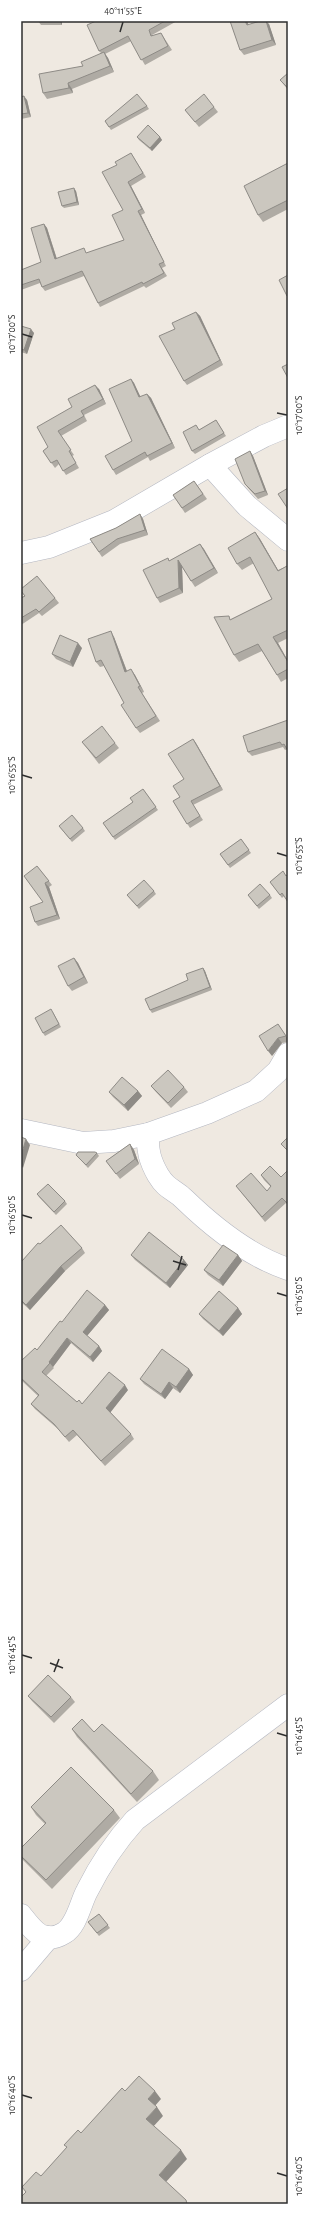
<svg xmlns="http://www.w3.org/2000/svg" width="309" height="2225" font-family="'Alegreya Sans',sans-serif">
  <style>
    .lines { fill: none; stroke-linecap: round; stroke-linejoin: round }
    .minor-casing { stroke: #b4b7c1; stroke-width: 23 }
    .minor { stroke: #fff; stroke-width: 22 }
    .wall { fill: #afaba4 }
    .shaded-wall { fill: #8e8b86 }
    .building { fill: #cbc7bf; stroke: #8e8b86 }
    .ticks { fill: none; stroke: #2e2e2e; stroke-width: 1.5 }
    .neatline { fill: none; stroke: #2e2e2e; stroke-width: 1.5 }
    .ticks-label { font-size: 10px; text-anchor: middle; fill: #2e2e2e }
  </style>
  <rect width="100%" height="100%" fill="#efe9e1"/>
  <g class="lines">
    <g class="minor-casing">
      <g id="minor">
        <polyline points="210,465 247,506 288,540"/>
        <polyline points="21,553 49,547 114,521 210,465 264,436 288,426"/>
        <polyline points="21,1130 83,1143 114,1141 148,1134 207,1113 256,1091 278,1071 288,1054"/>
        <path d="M148 1134C147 1150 150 1161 158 1175 167 1190 174 1189 184 1199 214 1228 249 1256 288 1269"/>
        <path d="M21 1915C32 1929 43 1946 64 1933 77 1925 80 1904 87 1891 100 1865 116 1841 135 1820L288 1705"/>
        <polyline points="21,1970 49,1937"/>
      </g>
    </g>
    <use href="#minor" class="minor"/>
  </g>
  <g class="wall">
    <polygon points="38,21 62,21 62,25 41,25"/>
    <polygon points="96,21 177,21 152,35 152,36 161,33 172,50 145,65 131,41 105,54 108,58 114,72 72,89 73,93 47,99 43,93 101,53 99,51"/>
    <polygon points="230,21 247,21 249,25 269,24 276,45 244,55 240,50"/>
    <polygon points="288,73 288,90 280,80"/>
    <polygon points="21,97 27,100 31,117 21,119"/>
    <polygon points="147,106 149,109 111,130 105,121"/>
    <polygon points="214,107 218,112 199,127 185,110"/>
    <polygon points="137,137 160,137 162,140 152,151 139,140"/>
    <polygon points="131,153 146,177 131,186 145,213 141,215 166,266 162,268 167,276 146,288 144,286 100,307 98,303 84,276 45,291 42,287 40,283 21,290 21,270 41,262 44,224 47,228 57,259 87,253 124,240 123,210 117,165"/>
    <polygon points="288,163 288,209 263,222 258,215"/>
    <polygon points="76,191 79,205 64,208 62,206"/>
    <polygon points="196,312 200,316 223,365 187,385 184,381 175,329"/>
    <polygon points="21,326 34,333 27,354 21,352"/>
    <polygon points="131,379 134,383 140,397 147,394 151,398 175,448 150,461 148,457 116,475 113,470 132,441"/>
    <polygon points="99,389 106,404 84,415 87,421 61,436 74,455 72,456 79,468 66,475 59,464 55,468 43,451 48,447 72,407"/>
    <polygon points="216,420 226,436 195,454 192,451 199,430"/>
    <polygon points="250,451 253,456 268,495 258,499 248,488 245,484"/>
    <polygon points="194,481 207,499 185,513 173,495"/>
    <polygon points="140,514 143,519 148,535 120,544 102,557 90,539 116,528"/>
    <polygon points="255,532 260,539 278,570 287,566 288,568 288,638 278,643 288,661 288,678 281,682 277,675 262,651 239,662 234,655 231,619 272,599 254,563 242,570 237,564"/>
    <polygon points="200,544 218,573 195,587 182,567 183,593 160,603 157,598 168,558 169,561"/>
    <polygon points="21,591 55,598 59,603 42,616 39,613 21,625 21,598 25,596"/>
    <polygon points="114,637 127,671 135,675 144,692 142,693 160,721 140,733 136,728 124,703 104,666 100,667 96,662"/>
    <polygon points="82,648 73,667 56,659 52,654"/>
    <polygon points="288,720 287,749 285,750 283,747 252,756 248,752"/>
    <polygon points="193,739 223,790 193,805 203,820 190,828 173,801 180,797"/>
    <polygon points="82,742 115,743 119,748 99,764"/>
    <polygon points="143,789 158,810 115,840 103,823 133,802"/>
    <polygon points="59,826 83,828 85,831 72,842"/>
    <polygon points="241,839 251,853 230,868 220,854"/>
    <polygon points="37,866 52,885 49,887 60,919 38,926 35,922 43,902"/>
    <polygon points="283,871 284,896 282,898 270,882"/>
    <polygon points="154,891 156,894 139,909 127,895"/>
    <polygon points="248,895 270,895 272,898 259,909"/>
    <polygon points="74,958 78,963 88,983 72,991 68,986"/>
    <polygon points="203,968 205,971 212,990 152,1013 150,1010"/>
    <polygon points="53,1012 61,1027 45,1036 43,1033"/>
    <polygon points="278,1024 288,1039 288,1042 282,1043 272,1056"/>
    <polygon points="151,1086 184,1087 188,1092 171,1108 155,1091"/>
    <polygon points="138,1091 142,1096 128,1111 113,1097 109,1092"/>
    <polygon points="130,1144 134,1150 139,1164 120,1179 106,1161"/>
    <polygon points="97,1153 99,1156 88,1168 78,1157 76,1155"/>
    <polygon points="288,1170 288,1205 286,1203 265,1222 240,1191 236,1186 267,1191 271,1187 264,1180 261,1175 281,1177"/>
    <polygon points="37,1194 65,1201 67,1204 56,1215 39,1197"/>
    <polygon points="40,1244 82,1248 85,1253 65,1271 30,1310 21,1302 21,1260 22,1261"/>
    <polygon points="131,1255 184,1260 188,1265 170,1288 135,1260"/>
    <polygon points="238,1255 242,1261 223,1286 208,1275 204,1270"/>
    <polygon points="105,1305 109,1310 87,1336 99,1346 102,1351 93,1362 71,1343 53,1367 54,1368 46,1376 77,1402 82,1404 128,1390 110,1412 131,1434 134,1439 105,1466 77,1435 69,1442 58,1429 35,1409 31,1404 38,1396 21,1380 21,1361 37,1350 62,1322"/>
    <polygon points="238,1308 242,1314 223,1336 203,1319 199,1314"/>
    <polygon points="189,1369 193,1375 180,1393 173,1388 165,1399 144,1384 140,1379"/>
    <polygon points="28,1696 71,1697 75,1702 54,1723 32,1701"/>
    <polygon points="72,1729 94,1732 153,1771 159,1780 137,1802 77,1737"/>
    <polygon points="31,1807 114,1810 120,1818 52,1889 21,1858 21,1848 45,1824 36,1815"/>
    <polygon points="99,1914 110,1928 99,1936 88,1922"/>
  </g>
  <g class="shaded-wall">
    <polygon points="59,21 62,21 62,25"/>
    <polygon points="245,21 247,21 250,30 247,25"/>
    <polygon points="266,21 269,24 276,45 272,40"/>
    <polygon points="104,52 108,58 114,72 110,66"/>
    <polygon points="68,83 72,89 73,93 69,88"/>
    <polygon points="24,96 27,100 31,117 28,113"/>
    <polygon points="160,137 162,140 152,151 150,148"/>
    <polygon points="128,182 131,186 145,213 142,209"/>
    <polygon points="74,188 76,191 79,205 77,202"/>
    <polygon points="138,211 141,215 166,266 164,262"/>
    <polygon points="44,224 47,228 58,263 55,259"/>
    <polygon points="196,312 200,316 223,365 220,360"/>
    <polygon points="31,329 34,333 27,354 24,350"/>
    <polygon points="131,379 134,383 143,402 139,397"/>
    <polygon points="95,385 99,389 106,404 103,399"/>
    <polygon points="147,394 151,398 175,448 172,443"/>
    <polygon points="250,451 253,456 268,495 265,491"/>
    <polygon points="140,514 143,519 148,535 145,530"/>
    <polygon points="255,532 260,539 282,577 278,571"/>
    <polygon points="200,544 204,549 218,573 214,568"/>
    <polygon points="178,560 182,566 183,593 179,588"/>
    <polygon points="111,631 114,637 129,677 125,672"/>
    <polygon points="273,637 278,643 288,661 288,662"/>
    <polygon points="78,643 82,648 73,667 70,662"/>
    <polygon points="131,669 135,675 144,692 140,686"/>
    <polygon points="193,739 196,743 223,790 220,786"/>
    <polygon points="45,883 49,887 60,919 57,915"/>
    <polygon points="74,958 78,963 88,983 84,977"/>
    <polygon points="203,968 205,971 212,990 210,987"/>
    <polygon points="278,1038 282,1043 272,1056 268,1051"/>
    <polygon points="138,1091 142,1096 128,1111 124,1105"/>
    <polygon points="26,1139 30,1145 23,1168 21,1165 21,1156"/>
    <polygon points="130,1144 134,1150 139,1164 135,1159"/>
    <polygon points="238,1255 242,1261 223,1286 219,1280"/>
    <polygon points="184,1260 188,1265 170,1288 166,1283"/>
    <polygon points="61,1266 65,1271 30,1310 26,1305"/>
    <polygon points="105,1305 109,1310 86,1337 83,1332"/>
    <polygon points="238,1308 242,1314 223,1336 219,1331"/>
    <polygon points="67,1338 71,1343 53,1367 49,1362"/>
    <polygon points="99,1346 102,1351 93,1362 90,1357"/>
    <polygon points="189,1369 193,1375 180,1393 176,1387"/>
    <polygon points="169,1382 173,1388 165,1399 161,1394"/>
    <polygon points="125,1385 128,1390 110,1413 106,1408"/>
    <polygon points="155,2091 161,2099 154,2107 148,2099"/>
    <polygon points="157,2107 163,2116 152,2128 146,2119"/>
    <polygon points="181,2150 187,2159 165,2183 159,2175"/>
  </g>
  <g class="building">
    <polygon points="96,21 165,21 149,30 151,36 161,33 168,46 141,60 128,36 99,51 87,25"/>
    <polygon points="230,21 245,21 247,25 260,21 266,21 272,40 240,50"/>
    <polygon points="104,52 110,66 68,83 69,88 43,93 39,74 83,66 81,62"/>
    <polygon points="288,73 288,88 280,80"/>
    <polygon points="137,94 147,106 109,127 105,121"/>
    <polygon points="204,94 214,107 195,122 185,110"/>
    <polygon points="24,96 28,113 21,114 21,97"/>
    <polygon points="148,125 160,137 150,148 137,137"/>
    <polygon points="131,153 143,173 128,182 142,209 138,211 164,262 159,264 164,273 143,284 142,282 98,303 82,271 42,287 39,279 21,285 21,270 41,262 31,228 44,224 55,259 84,248 86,253 124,240 112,215 123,210 102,172 117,165 115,162"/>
    <polygon points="288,163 288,200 258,215 244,186"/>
    <polygon points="74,188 77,202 62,206 58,192"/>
    <polygon points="288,275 288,295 287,296 279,280"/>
    <polygon points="196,312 220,360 184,381 159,336 175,329 172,323"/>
    <polygon points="21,326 31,329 24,350 21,349"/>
    <polygon points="288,364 288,378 282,367"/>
    <polygon points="131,379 139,397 147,394 172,443 147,456 145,452 113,470 105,456 132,441 109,389"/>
    <polygon points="95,385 103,399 81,411 84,416 58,431 71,450 69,451 76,463 63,471 57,460 51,463 43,451 48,447 37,427 72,407 68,399"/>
    <polygon points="216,420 224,433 192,451 183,432 196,425 199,430"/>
    <polygon points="250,451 265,491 255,494 245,484 235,459"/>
    <polygon points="194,481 203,494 182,508 173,495"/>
    <polygon points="288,488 288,509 278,494"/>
    <polygon points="140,514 145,530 117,539 99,552 90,539 116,528"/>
    <polygon points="255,532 278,571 287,566 288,569 288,630 273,637 288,662 288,669 277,675 258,644 234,655 214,617 229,616 230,620 272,599 250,557 237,564 228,548"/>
    <polygon points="200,544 214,568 191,581 178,560 179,588 157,598 143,570 168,558 169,561"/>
    <polygon points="37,576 55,598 39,612 36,609 21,618 21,598 25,596 21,591 21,589"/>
    <polygon points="111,631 125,672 131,669 140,686 138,687 156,716 136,728 121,705 124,703 101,660 96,662 88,639"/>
    <polygon points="60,635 78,643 70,662 52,654"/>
    <polygon points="288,720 288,751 284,744 282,745 280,742 248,752 243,736"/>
    <polygon points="102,726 115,743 96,758 82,742"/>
    <polygon points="193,739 220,786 191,801 200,816 187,824 173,801 180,797 173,786 184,779 168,754"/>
    <polygon points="143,789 156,807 113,837 103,823 133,802 130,798"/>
    <polygon points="72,815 83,828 70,839 59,826"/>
    <polygon points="241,839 249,850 228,865 220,854"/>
    <polygon points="37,866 49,881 45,883 57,915 35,922 30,907 43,902 24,876"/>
    <polygon points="283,871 286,876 288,874 288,902 282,893 280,895 270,882"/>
    <polygon points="144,880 154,891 137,906 127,895"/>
    <polygon points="260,884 270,895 257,906 248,895"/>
    <polygon points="74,958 84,977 68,986 58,966"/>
    <polygon points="203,968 210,987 150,1010 145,999 188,980 186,974"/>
    <polygon points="51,1009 59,1024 43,1033 35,1018"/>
    <polygon points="278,1024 286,1036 278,1038 268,1051 259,1036"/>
    <polygon points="168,1070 184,1087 168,1103 151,1086"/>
    <polygon points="122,1077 138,1091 124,1105 109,1092"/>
    <polygon points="21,1137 26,1139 21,1156"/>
    <polygon points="288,1137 288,1151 281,1144"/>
    <polygon points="130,1144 135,1159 116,1174 106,1161"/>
    <polygon points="78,1152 95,1152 97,1153 86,1165 76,1155"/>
    <polygon points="270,1166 281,1177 288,1170 288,1204 282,1198 262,1217 236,1186 251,1173 267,1191 271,1186 261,1175"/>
    <polygon points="48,1184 65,1201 54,1212 37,1194"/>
    <polygon points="61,1225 82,1248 61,1266 26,1305 21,1300 21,1260 22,1261 38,1243 40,1244"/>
    <polygon points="149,1232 184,1260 166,1283 131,1255"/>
    <polygon points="223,1245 238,1255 219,1280 204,1270"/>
    <polygon points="87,1290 105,1305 83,1332 99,1346 90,1357 67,1338 49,1362 50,1363 42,1372 77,1402 79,1400 82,1404 109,1372 125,1385 106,1408 131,1434 101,1461 73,1430 65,1437 54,1424 31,1404 39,1395 21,1378 21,1361 35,1348 37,1350 60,1321 62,1322"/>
    <polygon points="219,1291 238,1308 219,1331 199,1314"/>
    <polygon points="162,1349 189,1369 176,1387 169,1382 161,1394 140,1379"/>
    <polygon points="48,1675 71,1697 51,1717 28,1696"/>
    <polygon points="82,1719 94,1732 102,1724 153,1771 131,1794 72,1729"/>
    <polygon points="71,1767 114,1810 46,1880 21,1856 21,1848 46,1823 31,1807"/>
    <polygon points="99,1914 108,1925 97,1933 88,1922"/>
    <polygon points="139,2076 155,2091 148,2099 157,2107 146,2119 181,2150 159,2175 186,2200 187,2204 21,2204 21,2197 26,2192 22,2187 36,2172 41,2176 67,2147 64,2145 78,2130 81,2133 122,2088 125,2091"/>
  </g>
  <path class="ticks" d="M120 32 123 22M22 334 32 337M277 413 287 415M22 775 32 778M277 853 287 856M22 1215 32 1218M173 1261 186 1265M178 1270 182 1256M277 1293 287 1296M22 1655 32 1658M50 1663 63 1668M54 1672 59 1659M277 1733 287 1736M22 2095 32 2098M277 2173 287 2176"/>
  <rect width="309" height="2225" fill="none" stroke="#ffffff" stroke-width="44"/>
  <rect x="22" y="22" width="265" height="2181" class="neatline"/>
  <g class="ticks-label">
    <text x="123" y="14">40°11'55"E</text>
    <text transform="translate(11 334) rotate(-90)" y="4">10°17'00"S</text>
    <text transform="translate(298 415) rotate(-90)" y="4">10°17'00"S</text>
    <text transform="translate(11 775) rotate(-90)" y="4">10°16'55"S</text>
    <text transform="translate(298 856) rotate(-90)" y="4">10°16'55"S</text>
    <text transform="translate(11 1215) rotate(-90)" y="4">10°16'50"S</text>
    <text transform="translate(298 1296) rotate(-90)" y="4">10°16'50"S</text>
    <text transform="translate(11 1655) rotate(-90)" y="4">10°16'45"S</text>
    <text transform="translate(298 1736) rotate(-90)" y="4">10°16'45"S</text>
    <text transform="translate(11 2095) rotate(-90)" y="4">10°16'40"S</text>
    <text transform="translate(298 2176) rotate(-90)" y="4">10°16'40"S</text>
  </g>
</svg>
